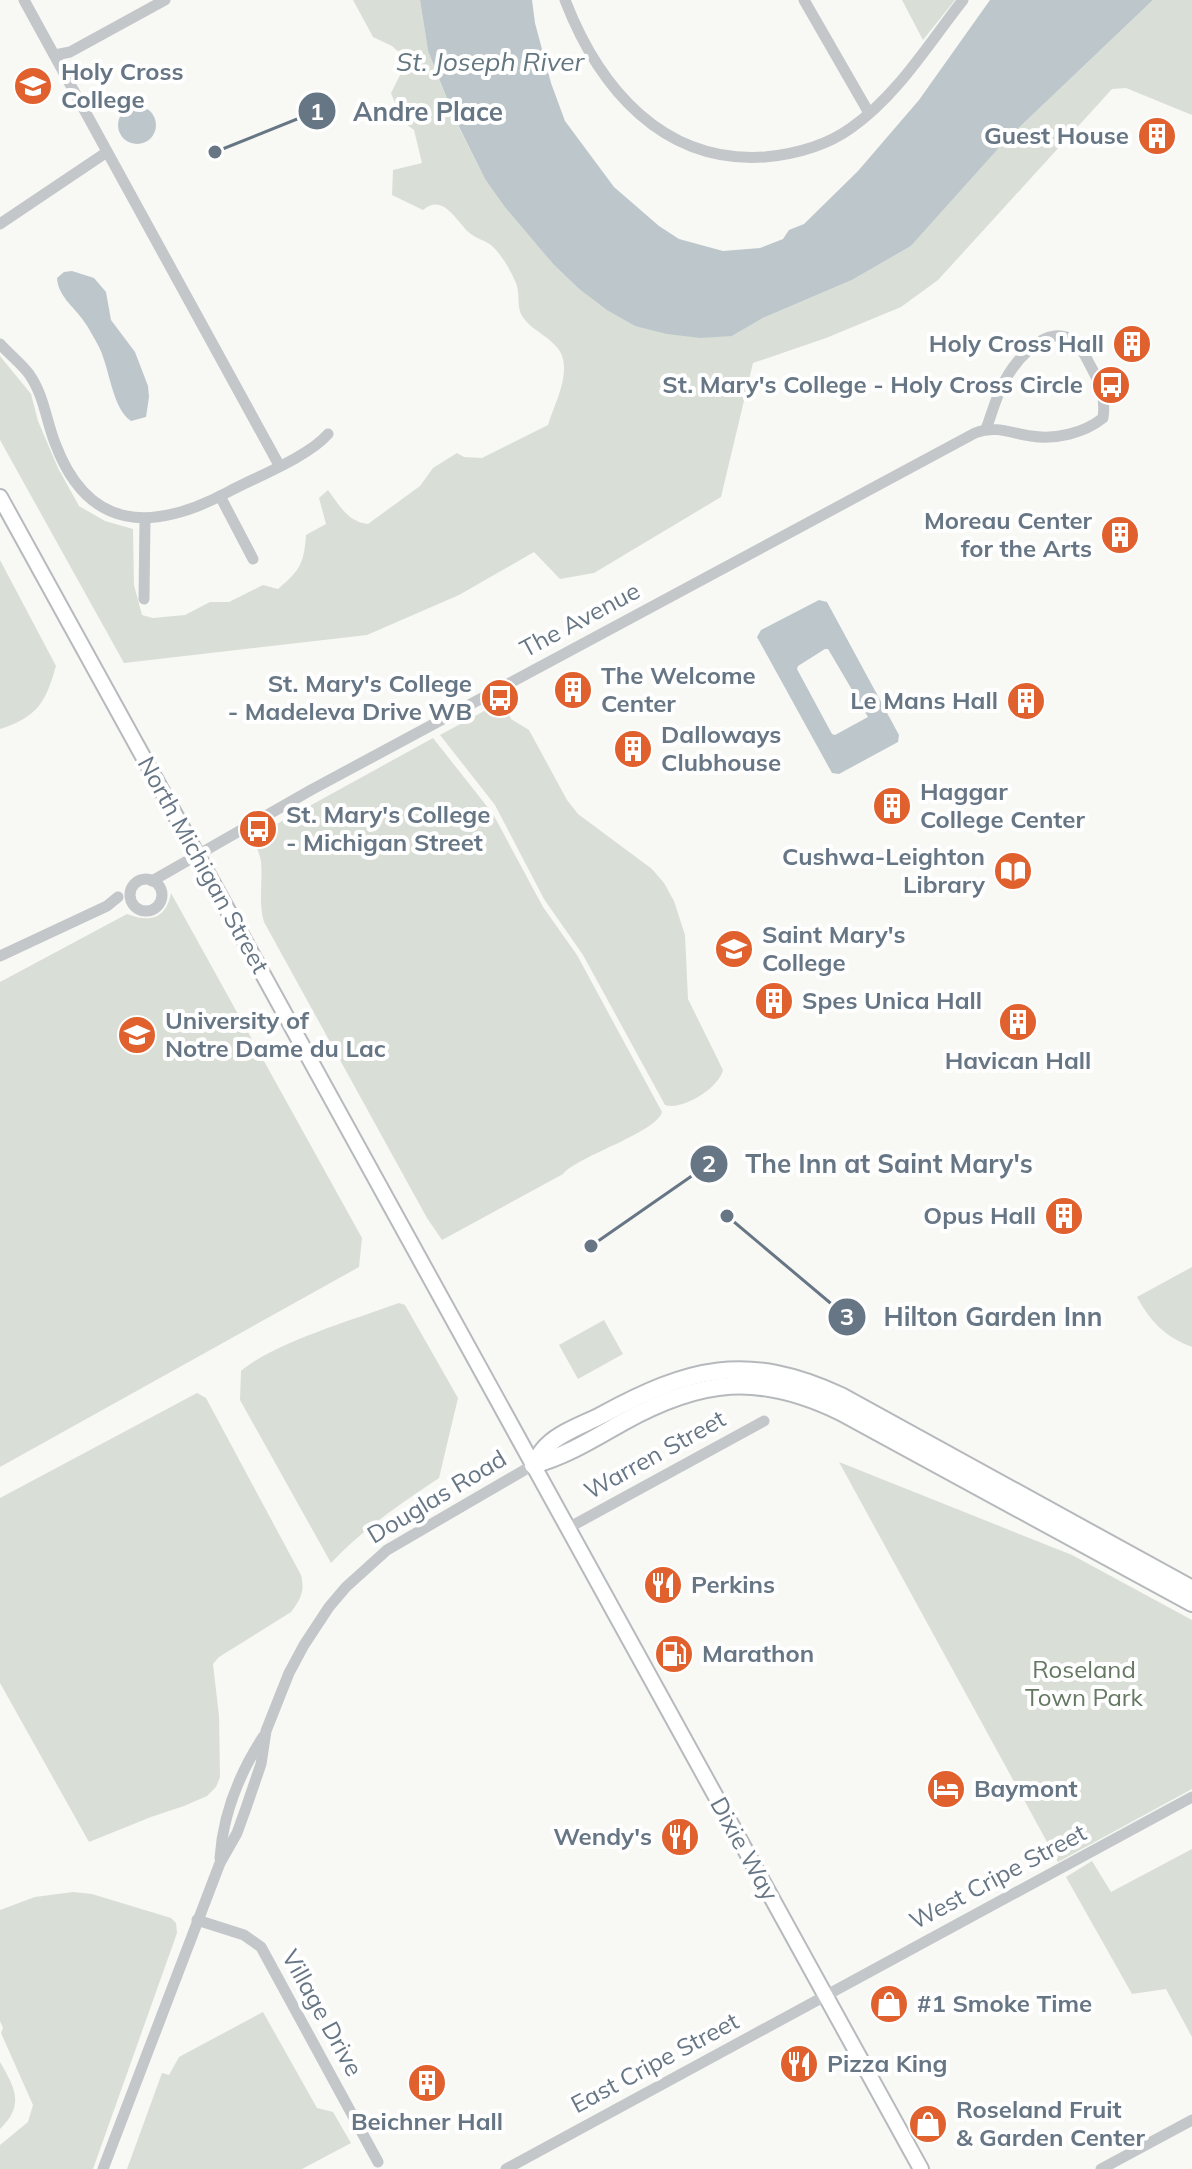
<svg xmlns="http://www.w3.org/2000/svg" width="1192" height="2169" font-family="Mulish,sans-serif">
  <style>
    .green { fill: #d9dfd6 }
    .water { fill: #bdc7cb; fill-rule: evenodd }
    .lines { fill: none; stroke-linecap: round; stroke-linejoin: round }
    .major-casing { stroke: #b6babe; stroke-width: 18 }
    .highway-casing { stroke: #b6b9bc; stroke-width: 20 }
    .minor { stroke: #c3c7ca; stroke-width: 11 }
    .major { stroke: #fff; stroke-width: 14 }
    .highway { stroke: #fff; stroke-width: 16 }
    .labels { text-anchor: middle; stroke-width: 8; stroke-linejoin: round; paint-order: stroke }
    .poi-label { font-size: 24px; font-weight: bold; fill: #677685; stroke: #fff; text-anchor: start }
    .street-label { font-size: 24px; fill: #677685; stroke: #fff }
    .park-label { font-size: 24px; fill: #657862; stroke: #fff }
    .water-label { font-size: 26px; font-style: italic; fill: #637781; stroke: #fff }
    .leader { fill: none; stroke: #677685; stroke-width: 3 }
    .callout-dot { fill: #677685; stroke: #fff; stroke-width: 3 }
    .mark-label { font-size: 24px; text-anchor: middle; font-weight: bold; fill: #fff }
    .callout-label { font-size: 26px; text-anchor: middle; font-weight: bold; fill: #677685; stroke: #fff; stroke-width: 8; stroke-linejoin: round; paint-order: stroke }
  </style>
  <rect width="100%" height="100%" fill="#f8f8f5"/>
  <g class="green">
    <path d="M353 0H420L428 51 455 120 485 179 554 265 578 288 635 326 732 336 763 318 852 280 911 246 1006 140 1153 0H1192V115L1126 88 1112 89 938 280 901 307 826 338 753 363 721 497 594 573 560 579 534 552 459 595 367 635 124 663 0 440V356L31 394 38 421 58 468 79 506 105 521 133 529 134 585 142 615 153 618 185 615 210 602H229L263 585 278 589C300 570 304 564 306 535L326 524 319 498 328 490C339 505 348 522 368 524L420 486 433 468 457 453 464 457 482 458 548 425C554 405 568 380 563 359 558 338 530 332 521 314 517 305 520 293 516 283 511 271 502 255 492 246 487 241 477 239 471 234 456 222 444 192 423 210L392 195 393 170 422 163 414 130 402 121 391 93 403 69 402 55 392 46 373 37Z"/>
    <polygon points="902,0 955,0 923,40"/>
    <path d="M0 560 56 666C46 701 38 717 0 729Z"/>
    <path d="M510 697 513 702 506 708 511 719 529 730 567 800 578 814 652 869 664 883 674 901 685 935 688 999 723 1070C719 1088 682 1111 665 1105L583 955 544 899 495 805 440 735Z"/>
    <path d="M433 738 493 814 543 907 577 955 662 1112C656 1133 578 1156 563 1174L442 1240 427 1218 264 922C258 902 263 882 261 862 260 853 255 846 255 836Z"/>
    <path d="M171 893 362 1238 359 1267 0 1467V982L127 914C150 923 166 919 171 893Z"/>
    <path d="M1192 1267V1347C1165 1337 1151 1322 1137 1297Z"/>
    <path d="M399 1303 405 1305 458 1398 439 1478C400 1504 363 1529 331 1563L240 1400 241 1371C271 1344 358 1318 399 1303Z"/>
    <polygon points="604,1320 623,1354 578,1379 559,1345"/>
    <path d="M197 1393 206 1398 301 1575C305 1591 301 1599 291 1612L219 1657 213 1664 219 1716 220 1777 216 1787 207 1796 184 1806 151 1817 89 1842 0 1683V1498Z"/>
    <polygon points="839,1462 1072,1555 1192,1620 1192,1789 1058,1862"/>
    <polygon points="1192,1849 1192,2037 1166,1989 1132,1994 1066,1877 1092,1861 1111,1892"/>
    <polygon points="73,1892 92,1894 171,1918 176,1923 177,1933 93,2169 0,2169 0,2145 28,2122 33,2105 1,2033 3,2028 0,2021 0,1910 35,1897"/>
    <polygon points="263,2012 317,2108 333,2112 351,2143 302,2169 127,2169 162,2073 169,2075 179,2057"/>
    <path d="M0 2062C15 2088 25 2105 0 2129Z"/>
  </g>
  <g class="water">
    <polygon points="420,0 532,0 535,23 551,83 565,121 614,187 659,226 679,239 723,251 760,248 783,239 789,230 804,224 858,171 919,100 990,0 1153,0 1006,140 911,246 852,280 763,318 732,336 700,338 667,334 635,326 607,310 578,288 554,265 505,207 485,179 455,119 428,51"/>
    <circle cx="137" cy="125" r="19"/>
    <path d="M72 271 94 278 106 292 111 320 135 352 148 386 149 397 146 417 131 421C112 408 110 369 99 347 94 338 89 328 83 320 74 307 58 296 57 278L64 272Z"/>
    <path d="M819 600 827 602 899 735 898 742 839 774 832 773 757 637 761 630ZM825 649H828L868 717 835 735 832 734 797 669 798 666Z"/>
  </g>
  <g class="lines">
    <g class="major-casing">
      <polyline id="major" points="0,497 921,2169"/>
    </g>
    <g class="highway-casing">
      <g id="highway">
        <path d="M533 1465C538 1458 542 1450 548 1445 561 1432 585 1424 602 1415 689 1368 746 1352 841 1396L1192 1589"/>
        <path d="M533 1465C566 1456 593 1439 623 1422 701 1379 758 1372 841 1412L1192 1603"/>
      </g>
    </g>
    <g class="minor">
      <polyline points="24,0 279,465"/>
      <path d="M565 0C599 88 663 164 765 157 796 154 826 146 851 128 897 96 929 43 963 0"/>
      <polyline points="804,0 869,113"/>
      <polyline points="55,55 70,52 165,0"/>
      <polyline points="0,224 107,152"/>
      <path d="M0 344C9 354 21 363 29 374 44 395 46 420 55 443 88 532 153 532 228 492 256 477 308 457 328 434"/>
      <polyline points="220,496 253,559"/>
      <polyline points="144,599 145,519"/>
      <circle cx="146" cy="895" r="16"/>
      <path d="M152 881 311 790 975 433C995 425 1011 433 1031 436 1056 440 1084 433 1103 418 1106 397 1100 383 1090 365 1085 355 1078 341 1066 337 1041 329 1014 363 1004 382 996 397 992 413 986 429"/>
      <polyline points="0,956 107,906 118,897"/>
      <polyline points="568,1528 764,1421"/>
      <path d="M220 1858C223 1814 239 1774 263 1737"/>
      <polyline points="197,1920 244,1935 261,1947 378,2162"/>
      <polyline points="103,2169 220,1863 237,1833 246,1808 261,1764 266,1731 289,1673 304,1645 329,1607 346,1587 387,1550 533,1465"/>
      <polyline points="506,2169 1192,1797"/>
      <polyline points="1101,2169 1192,2120"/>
    </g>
    <use href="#major" class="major"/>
    <use href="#highway" class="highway"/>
  </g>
  <defs>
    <g id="university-disc" transform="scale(2)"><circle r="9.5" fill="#e0612d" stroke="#fff"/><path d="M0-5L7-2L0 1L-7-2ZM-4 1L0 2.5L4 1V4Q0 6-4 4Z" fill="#fff"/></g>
    <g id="building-disc" transform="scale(2)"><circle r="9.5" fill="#e0612d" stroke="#fff"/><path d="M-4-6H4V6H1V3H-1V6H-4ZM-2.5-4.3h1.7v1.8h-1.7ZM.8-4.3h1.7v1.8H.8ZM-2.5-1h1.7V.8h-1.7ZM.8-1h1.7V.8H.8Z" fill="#fff"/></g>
    <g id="bus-disc" transform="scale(2)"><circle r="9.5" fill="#e0612d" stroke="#fff"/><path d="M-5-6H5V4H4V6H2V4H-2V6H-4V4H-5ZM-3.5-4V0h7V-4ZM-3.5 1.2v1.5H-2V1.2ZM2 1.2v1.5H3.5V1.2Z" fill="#fff"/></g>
    <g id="library-disc" transform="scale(2)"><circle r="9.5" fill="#e0612d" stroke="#fff"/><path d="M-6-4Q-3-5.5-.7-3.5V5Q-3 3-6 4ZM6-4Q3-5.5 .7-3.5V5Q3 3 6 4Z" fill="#fff"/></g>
    <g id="restaurant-disc" transform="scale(2)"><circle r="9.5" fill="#e0612d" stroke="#fff"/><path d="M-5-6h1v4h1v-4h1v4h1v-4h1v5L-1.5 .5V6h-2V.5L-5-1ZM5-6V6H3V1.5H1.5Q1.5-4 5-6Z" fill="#fff"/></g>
    <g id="fuel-disc" transform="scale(2)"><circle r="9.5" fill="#e0612d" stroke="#fff"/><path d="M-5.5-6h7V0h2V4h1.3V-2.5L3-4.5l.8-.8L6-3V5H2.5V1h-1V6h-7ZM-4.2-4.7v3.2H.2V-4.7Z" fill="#fff"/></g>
    <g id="hotel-disc" transform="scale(2)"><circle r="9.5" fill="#e0612d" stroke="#fff"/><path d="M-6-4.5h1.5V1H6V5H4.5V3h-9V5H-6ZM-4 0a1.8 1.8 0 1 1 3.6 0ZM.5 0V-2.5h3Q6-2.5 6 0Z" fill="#fff"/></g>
    <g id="shop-disc" transform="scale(2)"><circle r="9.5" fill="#e0612d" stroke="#fff"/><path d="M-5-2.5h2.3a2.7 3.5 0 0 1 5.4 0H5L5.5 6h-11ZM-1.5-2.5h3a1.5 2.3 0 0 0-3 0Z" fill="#fff"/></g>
  </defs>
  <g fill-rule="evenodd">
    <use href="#university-disc" x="33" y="86"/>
    <use href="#building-disc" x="1157" y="136"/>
    <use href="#building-disc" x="1132" y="344"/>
    <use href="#bus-disc" x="1111" y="385"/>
    <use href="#building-disc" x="1120" y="535"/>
    <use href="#building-disc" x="573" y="690"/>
    <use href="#bus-disc" x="500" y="698"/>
    <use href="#building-disc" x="1026" y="701"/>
    <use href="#building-disc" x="633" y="749"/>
    <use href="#building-disc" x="892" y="806"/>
    <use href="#bus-disc" x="258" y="829"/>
    <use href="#library-disc" x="1013" y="871"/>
    <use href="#university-disc" x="734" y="949"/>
    <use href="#building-disc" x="774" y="1001"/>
    <use href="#building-disc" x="1018" y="1022"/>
    <use href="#university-disc" x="137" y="1035"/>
    <use href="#building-disc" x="1064" y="1216"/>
    <use href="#restaurant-disc" x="663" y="1585"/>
    <use href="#fuel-disc" x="674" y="1654"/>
    <use href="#hotel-disc" x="946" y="1789"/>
    <use href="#restaurant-disc" x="680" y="1837"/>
    <use href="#shop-disc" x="889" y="2004"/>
    <use href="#restaurant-disc" x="799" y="2064"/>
    <use href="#building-disc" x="427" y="2083"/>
    <use href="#shop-disc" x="928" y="2124"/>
  </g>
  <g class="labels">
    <g class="poi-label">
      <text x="61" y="80">Holy Cross<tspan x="61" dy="28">College</tspan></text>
      <text x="1129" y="144" text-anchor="end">Guest House</text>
      <text x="1104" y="352" text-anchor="end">Holy Cross Hall</text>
      <text x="1083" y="393" text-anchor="end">St. Mary's College - Holy Cross Circle</text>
      <text x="1092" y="529" text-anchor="end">Moreau Center<tspan x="1092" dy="28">for the Arts</tspan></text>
      <text x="601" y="684">The Welcome<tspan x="601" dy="28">Center</tspan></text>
      <text x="472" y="692" text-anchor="end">St. Mary's College<tspan x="472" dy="28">- Madeleva Drive WB</tspan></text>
      <text x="998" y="709" text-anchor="end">Le Mans Hall</text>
      <text x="661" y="743">Dalloways<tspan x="661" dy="28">Clubhouse</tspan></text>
      <text x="920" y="800">Haggar<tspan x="920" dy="28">College Center</tspan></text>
      <text x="286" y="823">St. Mary's College<tspan x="286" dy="28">- Michigan Street</tspan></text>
      <text x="985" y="865" text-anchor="end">Cushwa-Leighton<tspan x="985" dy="28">Library</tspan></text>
      <text x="762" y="943">Saint Mary's<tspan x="762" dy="28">College</tspan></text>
      <text x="802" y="1009">Spes Unica Hall</text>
      <text x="165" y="1029">University of<tspan x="165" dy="28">Notre Dame du Lac</tspan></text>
      <text x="1018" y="1069" text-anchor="middle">Havican Hall</text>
      <text x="1036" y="1224" text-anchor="end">Opus Hall</text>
      <text x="691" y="1593">Perkins</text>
      <text x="702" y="1662">Marathon</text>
      <text x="974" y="1797">Baymont</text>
      <text x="652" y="1845" text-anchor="end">Wendy's</text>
      <text x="917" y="2012">#1 Smoke Time</text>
      <text x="827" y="2072">Pizza King</text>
      <text x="956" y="2118">Roseland Fruit<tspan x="956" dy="28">&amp; Garden Center</tspan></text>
      <text x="427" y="2130" text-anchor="middle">Beichner Hall</text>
    </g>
    <g class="street-label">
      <text transform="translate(580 620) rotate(-28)" y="8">The Avenue</text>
      <text transform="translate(203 865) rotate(61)" y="8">North Michigan Street</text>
      <text transform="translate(655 1455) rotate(-29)" y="8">Warren Street</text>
      <text transform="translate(437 1497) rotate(-31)" y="8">Douglas Road</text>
      <text transform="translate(744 1849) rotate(61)" y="8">Dixie Way</text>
      <text transform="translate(998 1877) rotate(-28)" y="8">West Cripe Street</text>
      <text transform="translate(322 2013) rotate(61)" y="8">Village Drive</text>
      <text transform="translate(655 2063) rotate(-28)" y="8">East Cripe Street</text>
    </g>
    <g class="park-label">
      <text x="1084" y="1678">Roseland<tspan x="1084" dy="28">Town Park</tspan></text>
    </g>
    <g class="water-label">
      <text x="490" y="71">St. Joseph River</text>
    </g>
  </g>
  <path class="leader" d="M215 152L317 111M591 1246L709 1164M727 1216L847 1317"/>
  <g class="callout-dot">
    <circle cx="215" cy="152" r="8"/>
    <circle cx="591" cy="1246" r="8"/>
    <circle cx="727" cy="1216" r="8"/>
    <circle cx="317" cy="111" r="20"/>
    <circle cx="709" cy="1164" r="20"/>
    <circle cx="847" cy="1317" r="20"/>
  </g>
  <g class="mark-label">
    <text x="317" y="120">1</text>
    <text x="709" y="1172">2</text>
    <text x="847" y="1325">3</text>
  </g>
  <g class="callout-label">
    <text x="428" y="121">Andre Place</text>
    <text x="889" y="1173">The Inn at Saint Mary's</text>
    <text x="993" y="1326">Hilton Garden Inn</text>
  </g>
</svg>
